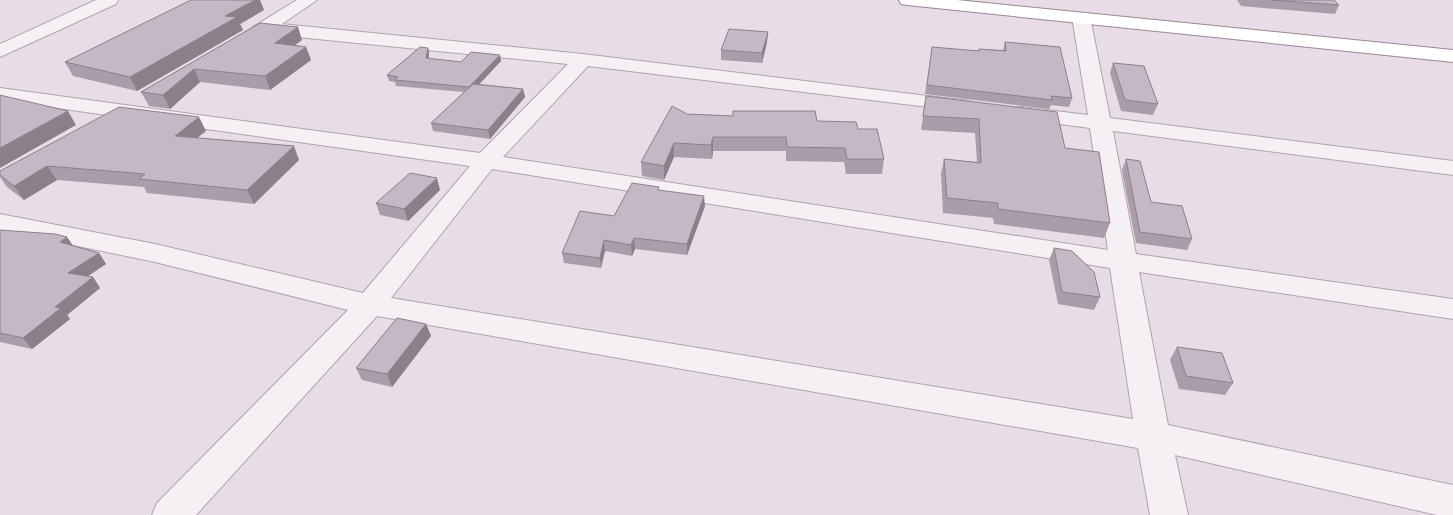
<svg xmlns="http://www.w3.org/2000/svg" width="1453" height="515" font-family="'PT Sans Narrow',sans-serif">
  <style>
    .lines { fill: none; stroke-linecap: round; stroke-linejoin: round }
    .minor-casing { stroke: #b1a3af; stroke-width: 2 }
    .highway-casing { stroke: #9d859a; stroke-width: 2 }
    .minor { fill: #f5f0f4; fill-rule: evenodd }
    .highway { fill: #fff; fill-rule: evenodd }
    .wall { fill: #aa9da9 }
    .shaded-wall { fill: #8b8089 }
    .building { fill: #c6b7c4; stroke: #8b8089 }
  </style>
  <rect width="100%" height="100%" fill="#e7dde6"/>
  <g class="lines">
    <g class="minor-casing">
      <g id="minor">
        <polygon points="96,0 118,0 116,4 0,57 0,44"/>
        <path d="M297 0H317L282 24 583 54 969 101 973 105 969 109 962 111 588 66 503 157 1108 250 1090 128 1022 119 1014 118 1011 113 1014 108 1022 107 1088 115 1072 17 1075 13H1087L1090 17 1110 118 1453 161V175L1113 131 1136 254 1453 299V319L1139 272 1168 425 1453 485V515H1437L1175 455 1188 515H1150L1138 448 377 316 196 515H152L157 503 348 310 155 262 0 230V214L155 244 363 293 470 166 0 100V88L480 153 568 64 267 34 259 36 253 35 250 31 253 27ZM492 169 1110 268 1133 419 391 298Z"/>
      </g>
    </g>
    <g class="highway-casing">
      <polygon id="highway" points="899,0 957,0 1453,50 1453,62 907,5 901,4"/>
    </g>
    <use href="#minor" class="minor"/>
    <use href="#highway" class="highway"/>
  </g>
  <g class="wall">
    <polygon points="1237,0 1334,0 1339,5 1335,14 1241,6"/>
    <polygon points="264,10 240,24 243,30 137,91 73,76 65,62"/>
    <polygon points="260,23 302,40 295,45 306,47 311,60 270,90 200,82 170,109 149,106 141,92"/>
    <polygon points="768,32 767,42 762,63 721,60 721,50"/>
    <polygon points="1005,42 1072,98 1069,107 1051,105 1049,109 925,94 932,47 978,51 979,49 1003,50"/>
    <polygon points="428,48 429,53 429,59 461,62 500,55 501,61 479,84 523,89 525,97 490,139 433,131 431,123 464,92 396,86 395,82 389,81 387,75"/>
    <polygon points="1113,63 1158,104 1153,115 1121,111 1110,73"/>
    <polygon points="926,96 1065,148 1110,223 1104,238 994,224 993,218 943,213 941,174 944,159 977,162 975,133 921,130"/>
    <polygon points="687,114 858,129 884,159 882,174 846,174 844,162 786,161 786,151 713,151 712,159 674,157 664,180 642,176 641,162"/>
    <polygon points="206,131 197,138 299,160 254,204 147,193 144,187 57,180 24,200 7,187 0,177 0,171"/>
    <polygon points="1126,159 1151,202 1192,239 1187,250 1136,243 1122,170"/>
    <polygon points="659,187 659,191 705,206 687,255 635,249 632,256 605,251 601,268 564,263 562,253 614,216"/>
    <polygon points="440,190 408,221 380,215 376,203"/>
    <polygon points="0,230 73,246 99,253 106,264 88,276 93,277 100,288 67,315 70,319 32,349 0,342"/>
    <polygon points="1054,248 1100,297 1094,310 1058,304 1049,260"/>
    <polygon points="426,324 431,336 392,387 362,380 356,368"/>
    <polygon points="1177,347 1233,383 1225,395 1179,389 1170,360"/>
  </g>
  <g class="shaded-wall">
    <polygon points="255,0 260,0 264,10 240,24 243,30 137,91 130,77 225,16"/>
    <polygon points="298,27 302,40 280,56 275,43"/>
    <polygon points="768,32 767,42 762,63 762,53"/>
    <polygon points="306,47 311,60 270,90 265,76"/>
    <polygon points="428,48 429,53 428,64 426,58"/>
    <polygon points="500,55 501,61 471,93 469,87"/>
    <polygon points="194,69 200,82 170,109 163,95"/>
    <polygon points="523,89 525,97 490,139 488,130"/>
    <polygon points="68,111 76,125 0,168 0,148"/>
    <polygon points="199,117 206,131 182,150 175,136"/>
    <polygon points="713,137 713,151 712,159 711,145"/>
    <polygon points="674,143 674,157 664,180 664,166"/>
    <polygon points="294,146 299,160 254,204 247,190"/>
    <polygon points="47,166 57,180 24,200 14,186"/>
    <polygon points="437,178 440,190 408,221 404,209"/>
    <polygon points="704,196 705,206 687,255 687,244"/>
    <polygon points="67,237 74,247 60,242"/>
    <polygon points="634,238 635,249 632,256 631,245"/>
    <polygon points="604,240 605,251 601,268 600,258"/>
    <polygon points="99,253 106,264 76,284 68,273"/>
    <polygon points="93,277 100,288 67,315 70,319 32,349 23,338 55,307"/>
    <polygon points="426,324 431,336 392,387 387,374"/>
  </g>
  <g class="building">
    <polygon points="191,0 255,0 225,16 237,17 130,77 65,62"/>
    <polygon points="1271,0 1334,0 1339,5"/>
    <polygon points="260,23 298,27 275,43 306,47 265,76 194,69 163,95 141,92"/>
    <polygon points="729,29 768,32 762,53 721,50"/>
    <polygon points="1005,42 1060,47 1072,98 1051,96 1052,100 927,85 932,47 979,51 979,49 1006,51"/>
    <polygon points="420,47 428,48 426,58 461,62 471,52 500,55 469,87 395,80 398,77 387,75"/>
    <polygon points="1113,63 1144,66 1158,104 1125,100"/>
    <polygon points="473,84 523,89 488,130 431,123"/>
    <polygon points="0,95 68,111 0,148"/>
    <polygon points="926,96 1057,112 1065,148 1099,152 1110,223 998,209 998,203 947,198 944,159 981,163 979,119 923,116"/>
    <polygon points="672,106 687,114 733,116 733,111 815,111 817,121 856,122 858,129 877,129 884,159 847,159 845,148 787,147 786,137 713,137 711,145 674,143 664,166 641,162"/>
    <polygon points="119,107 199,117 175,136 294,146 247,190 139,179 145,174 47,166 14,186 0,175 0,171"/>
    <polygon points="1126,159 1140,161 1151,202 1182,206 1192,239 1140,232"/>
    <polygon points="410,173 437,178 404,209 376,203"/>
    <polygon points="632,183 659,187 658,190 704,196 687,244 634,238 631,245 604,240 600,258 562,253 580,211 614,216"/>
    <polygon points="0,230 55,234 67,237 60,242 99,253 68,273 93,277 55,307 61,308 23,338 0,333"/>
    <polygon points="1054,248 1072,251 1094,272 1100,297 1062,292"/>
    <polygon points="397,318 426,324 387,374 356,368"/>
    <polygon points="1177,347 1222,353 1233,383 1186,376"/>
  </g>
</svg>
